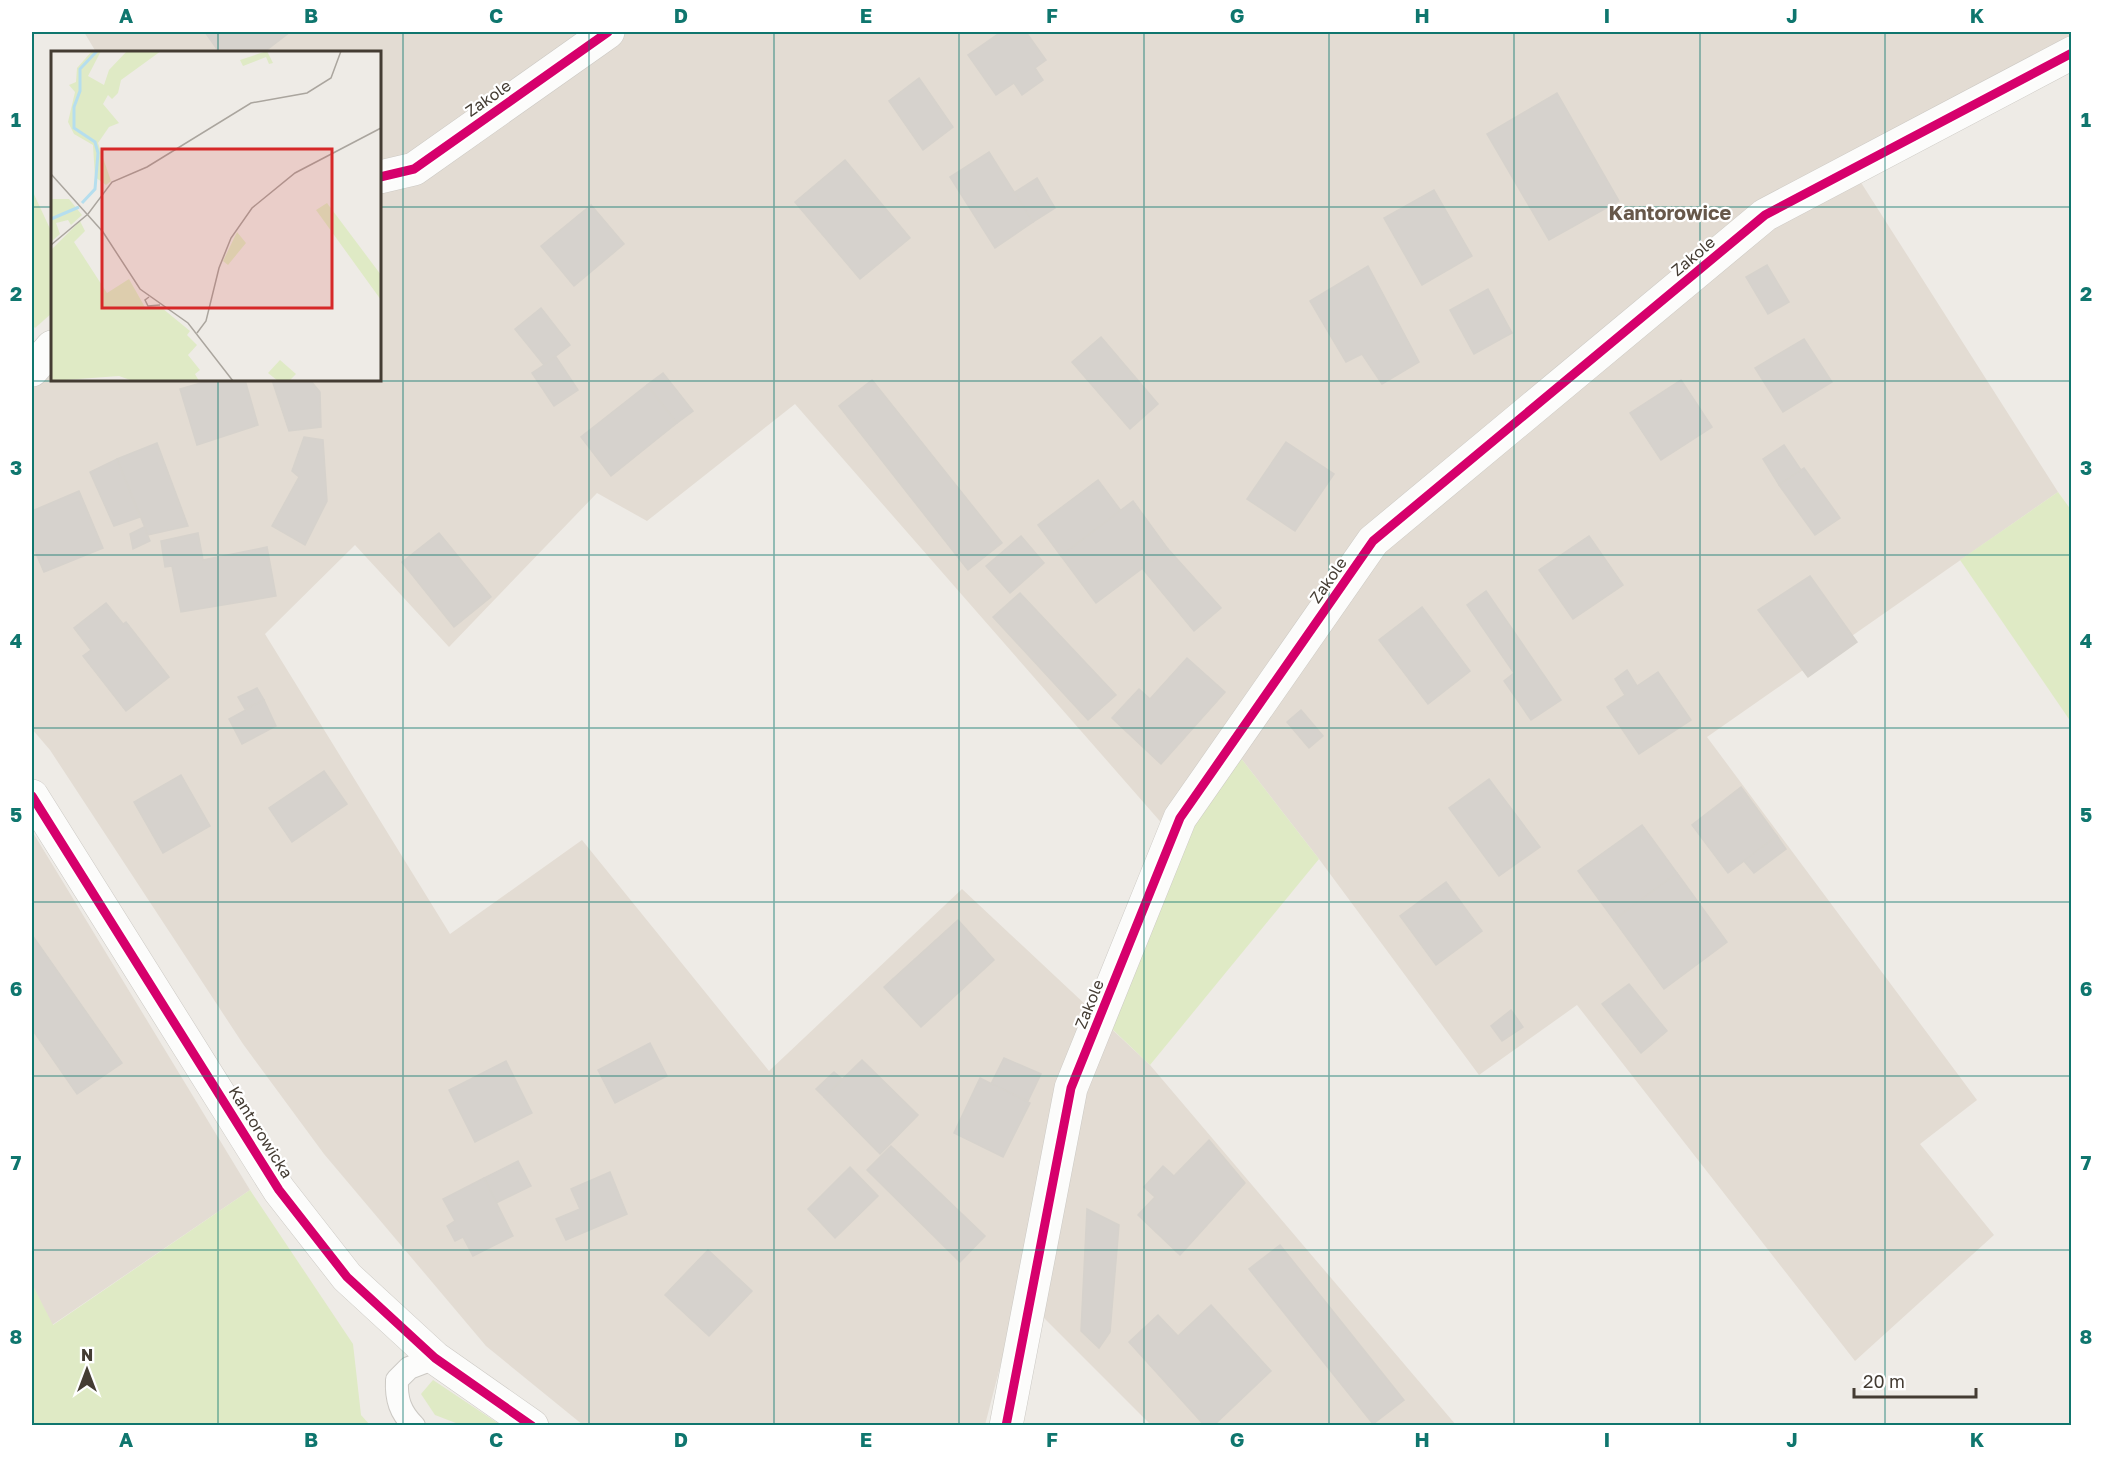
<svg xmlns="http://www.w3.org/2000/svg" width="2103" height="1457" font-family="'Golos Text',sans-serif">
  <style>
    .residential { fill: #e3dcd3 }
    .green { fill: #dfeac5 }
    .building { fill: #d6d2cd; stroke: #d6d2cc; stroke-width: 1.5 }
    .lines { fill: none; stroke-linecap: round; stroke-linejoin: round }
    .service-casing { stroke: #ccc9c4; stroke-width: 24 }
    .minor-casing { stroke: #ccc9c4; stroke-width: 34 }
    .service { stroke: #fcfcfb; stroke-width: 22 }
    .minor { stroke: #fcfcfb; stroke-width: 33 }
    .cycleway-casing { stroke: #fff; stroke-width: 13 }
    .cycleway { stroke: #d6006c; stroke-width: 9 }
    .grid { fill: none; stroke: #0f766e; stroke-width: 1.5; stroke-opacity: 0.55 }
    .labels { text-anchor: middle; stroke-width: 4.5; stroke-linejoin: round; paint-order: stroke }
    .street-label { font-size: 16px; fill: #443c33; stroke: #fff }
    .quarter-label { font-size: 20px; font-weight: bold; fill: #67584a; stroke: #fff }
    .inset-river { fill: none; stroke: #b5deee; stroke-width: 3 }
    .inset-road { fill: none; stroke: #aaa59e; stroke-width: 1.5 }
    .view { fill: #d62828; fill-opacity: 0.15; stroke: #d62828; stroke-width: 3 }
    .inset-edge { fill: none; stroke: #443c33; stroke-width: 3 }
    .neatline { fill: none; stroke: #0f766e; stroke-width: 2 }
    .grid-label { font-size: 20px; text-anchor: middle; font-weight: bold; fill: #0f766e }
  </style>
  <rect width="100%" height="100%" fill="#eeebe6"/>
  <g class="residential">
    <polygon points="84,32 2071,32 2071,70 1860,181 2058,492 1707,737 1977,1100 1920,1144 1994,1235 1855,1361 1577,1005 1479,1075 1319,859 1240,757 1165,827 795,404 647,521 597,493 449,647 355,545 265,634 450,934 582,840 769,1071 962,889 1150,1065 1456,1425 1151,1425 1019,1293 985,1425 583,1425 486,1346 324,1154 243,1044 50,750 32,729 32,389 52,372 52,380 380,380 380,52 96,52"/>
    <polygon points="32,831 250,1190 52,1325 32,1284"/>
  </g>
  <g class="green">
    <polygon points="32,190 52,233 52,313 35,328 32,325"/>
    <polygon points="2058,492 2071,510 2071,722 1960,560"/>
    <polygon points="1240,757 1319,859 1150,1065 1109,1026 1170,861"/>
    <polygon points="250,1190 353,1344 361,1415 370,1425 32,1425 32,1284 53,1325"/>
    <polygon points="433,1380 499,1424 461,1425 435,1415 421,1394"/>
  </g>
  <g class="building">
    <polygon points="205,32 290,32 264,52 219,52"/>
    <polygon points="1001,32 1026,32 1046,60 1035,68 1043,80 1022,95 1014,83 996,95 968,55"/>
    <polygon points="919,78 953,127 923,150 889,101"/>
    <polygon points="1557,93 1619,201 1549,240 1487,134"/>
    <polygon points="989,152 1033,222 995,248 950,177"/>
    <polygon points="845,160 910,238 860,279 795,202"/>
    <polygon points="1037,178 1055,208 1033,222 1015,192"/>
    <polygon points="1434,190 1472,256 1422,285 1384,218"/>
    <polygon points="591,205 624,244 574,286 541,246"/>
    <polygon points="1767,265 1789,302 1768,314 1746,277"/>
    <polygon points="1368,266 1419,362 1382,384 1362,354 1346,362 1310,301"/>
    <polygon points="1488,289 1512,333 1474,354 1450,310"/>
    <polygon points="541,308 570,345 544,365 515,329"/>
    <polygon points="1101,337 1158,404 1130,429 1072,362"/>
    <polygon points="1804,339 1832,382 1783,412 1755,368"/>
    <polygon points="556,357 578,390 554,406 532,373"/>
    <polygon points="663,373 693,411 677,423 647,385"/>
    <polygon points="211,380 245,380 258,425 197,445 180,389"/>
    <polygon points="272,380 310,380 320,392 321,427 289,431"/>
    <polygon points="872,380 1002,543 968,570 839,406"/>
    <polygon points="1681,380 1712,427 1661,460 1630,413"/>
    <polygon points="647,385 677,423 611,476 581,437"/>
    <polygon points="304,437 323,440 327,501 305,545 272,526 299,477 292,471"/>
    <polygon points="1286,442 1334,474 1295,531 1247,499"/>
    <polygon points="157,443 188,526 148,535 117,459"/>
    <polygon points="1784,445 1801,470 1779,485 1763,459"/>
    <polygon points="117,459 140,517 114,526 90,472"/>
    <polygon points="1804,468 1840,518 1815,535 1779,485"/>
    <polygon points="1098,480 1121,511 1061,556 1038,525"/>
    <polygon points="79,491 103,548 44,572 32,544 32,511"/>
    <polygon points="1133,501 1168,549 1096,603 1061,556"/>
    <polygon points="144,527 150,541 133,549 130,534"/>
    <polygon points="198,533 203,560 267,547 276,596 181,612 172,566 165,567 161,541"/>
    <polygon points="439,533 491,597 454,627 402,562"/>
    <polygon points="1021,536 1044,563 1010,593 986,566"/>
    <polygon points="1589,536 1623,585 1573,619 1539,570"/>
    <polygon points="1168,549 1221,608 1194,631 1142,568"/>
    <polygon points="1810,576 1857,642 1808,677 1758,610"/>
    <polygon points="1486,591 1561,700 1531,720 1504,681 1514,673 1467,605"/>
    <polygon points="1020,593 1116,695 1088,720 993,617"/>
    <polygon points="106,603 123,624 126,622 169,677 126,711 83,656 91,650 74,628"/>
    <polygon points="1422,607 1470,671 1428,704 1379,640"/>
    <polygon points="1187,658 1225,692 1161,764 1112,718 1139,689 1150,699"/>
    <polygon points="1627,670 1637,686 1658,672 1691,720 1639,754 1607,707 1625,695 1615,679"/>
    <polygon points="257,688 264,700 245,709 238,697"/>
    <polygon points="264,700 276,726 242,744 229,719"/>
    <polygon points="1301,710 1323,736 1309,748 1287,722"/>
    <polygon points="324,771 347,804 292,842 269,808"/>
    <polygon points="181,775 210,826 163,853 134,802"/>
    <polygon points="1489,779 1540,847 1499,876 1449,808"/>
    <polygon points="1741,787 1777,836 1728,873 1692,825"/>
    <polygon points="1642,825 1677,873 1614,920 1578,871"/>
    <polygon points="1777,836 1786,849 1754,873 1744,861"/>
    <polygon points="1677,873 1727,942 1664,989 1614,920"/>
    <polygon points="1446,882 1482,931 1436,965 1400,916"/>
    <polygon points="958,920 994,960 921,1027 884,987"/>
    <polygon points="32,935 122,1063 77,1094 32,1029"/>
    <polygon points="1629,984 1667,1031 1641,1053 1602,1004"/>
    <polygon points="1511,1010 1523,1027 1502,1041 1491,1026"/>
    <polygon points="650,1043 667,1076 615,1103 598,1070"/>
    <polygon points="1004,1058 1041,1074 1028,1101 991,1084"/>
    <polygon points="862,1060 918,1115 880,1154 824,1097"/>
    <polygon points="506,1061 532,1113 475,1142 449,1090"/>
    <polygon points="834,1072 842,1079 824,1097 816,1089"/>
    <polygon points="980,1078 1030,1103 1003,1157 954,1133"/>
    <polygon points="1209,1140 1245,1183 1180,1255 1138,1215 1155,1197 1144,1187 1163,1166 1174,1176"/>
    <polygon points="891,1146 985,1236 960,1262 867,1170"/>
    <polygon points="518,1161 531,1186 496,1203 484,1178"/>
    <polygon points="850,1167 878,1196 835,1238 808,1209"/>
    <polygon points="610,1172 627,1214 566,1240 556,1219 580,1209 571,1189"/>
    <polygon points="484,1178 513,1236 473,1256 463,1237 455,1241 447,1226 455,1221 443,1199"/>
    <polygon points="1087,1209 1119,1225 1110,1332 1099,1348 1081,1331"/>
    <polygon points="1280,1245 1404,1400 1373,1424 1249,1269"/>
    <polygon points="708,1250 752,1291 709,1336 665,1295"/>
    <polygon points="1211,1305 1271,1371 1213,1426 1205,1426 1129,1342 1158,1315 1178,1336"/>
  </g>
  <g class="lines">
    <g class="service-casing">
      <path id="service" d="M414 1426C400 1412 396 1399 397 1380L409 1368 435 1358"/>
    </g>
    <g class="minor-casing">
      <g id="minor">
        <polyline points="380,177 414,169 608,32"/>
        <polyline points="32,370 52,347"/>
        <polyline points="32,796 279,1190 347,1277 435,1358 532,1426"/>
        <polyline points="1006,1426 1071,1088 1180,818 1373,541 1765,215 2072,53"/>
      </g>
    </g>
    <use href="#service" class="service"/>
    <use href="#minor" class="minor"/>
    <g class="cycleway-casing">
      <g id="cycleway">
        <polyline points="380,177 414,169 608,32"/>
        <polyline points="32,796 279,1190 347,1277 435,1358 532,1426"/>
        <polyline points="1006,1426 1071,1088 1180,818 1373,541 1765,215 2072,53"/>
      </g>
    </g>
    <use href="#cycleway" class="cycleway"/>
  </g>
  <path class="grid" d="M218 32V52M403 32V1426M589 32V1426M774 32V1426M959 32V1426M1144 32V1426M1329 32V1426M1514 32V1426M1700 32V1426M1885 32V1426M32 207H52M380 207H2072M218 380V1426M32 381H2072M32 555H2072M32 728H2072M32 902H2072M32 1076H2072M32 1250H2072"/>
  <g class="labels">
    <g class="street-label">
      <text transform="translate(488 98) rotate(-35)" y="6">Zakole</text>
      <text transform="translate(1693 256) rotate(-40)" y="6">Zakole</text>
      <text transform="translate(1328 580) rotate(-55)" y="6">Zakole</text>
      <text transform="translate(1089 1004) rotate(-68)" y="6">Zakole</text>
      <text transform="translate(261 1132) rotate(58)" y="6">Kantorowicka</text>
    </g>
    <g class="quarter-label">
      <text x="1670" y="220">Kantorowice</text>
    </g>
  </g>
  <g transform="translate(51 51)">
    <rect width="330" height="330" fill="#eeebe6"/>
    <path d="M41 0H50L37 25 53 34 58 19 76 0H110L70 29 67 42 61 48 57 44 52 53 68 72 58 76 47 92 60 130 55 134 44 126 42 94 23 83 17 71 24 41 18 34 25 31 26 17ZM216 0 222 12 218 13 215 6 192 15 189 9ZM0 148H18L31 164 20 174 17 169 5 172 9 183 0 191ZM276 152 330 224V249L265 159ZM29 170 34 180 23 191 56 242 78 228 95 258 111 257 139 280 136 284 146 294 137 304 149 319 144 323 148 330H82L68 325 0 330V199ZM186 181 195 192 177 214 172 210ZM229 309 245 323 238 330H227L217 322Z" fill="#dfeac5"/>
    <path class="inset-river" d="M31 152 44 138 47 102 44 91 23 77V56L29 40V18L46 0M0 168 28 156"/>
    <path class="inset-road" d="M0 123 52 181 89 238 137 272 182 330M0 194 37 163 61 131 96 116 200 52 256 42 280 27 290 0M98 246 94 249 97 255 109 254M146 282 155 270 168 217 180 187 201 157 244 122 330 77"/>
    <path class="view" d="M51 98H281V257H51Z"/>
    <rect width="330" height="330" class="inset-edge"/>
  </g>
  <rect width="2103" height="1457" fill="none" stroke="#ffffff" stroke-width="66"/>
  <g transform="translate(87 1370)" stroke="#ffffff" stroke-width="4.5" paint-order="stroke">
  <path d="M0-4.5L10 22L0 15L-10 22Z" fill="#443c33"/>
  <text y="-9" font-size="16" font-weight="bold" text-anchor="middle" fill="#443c33">N</text>
  </g>
  <path d="M1854 1388v9h122v-9" fill="none" stroke="#443c33" stroke-width="3"/>
  <text x="1863" y="1388" font-size="18" fill="#443c33" stroke="#ffffff" stroke-width="4.5" paint-order="stroke">20 m</text>
  <rect x="33" y="33" width="2037" height="1391" class="neatline"/>
  <g class="grid-label">
    <text x="126" y="23">A</text>
    <text x="311" y="23">B</text>
    <text x="496" y="23">C</text>
    <text x="681" y="23">D</text>
    <text x="866" y="23">E</text>
    <text x="1052" y="23">F</text>
    <text x="1237" y="23">G</text>
    <text x="1422" y="23">H</text>
    <text x="1607" y="23">I</text>
    <text x="1792" y="23">J</text>
    <text x="1977" y="23">K</text>
    <text x="16" y="127">1</text>
    <text x="2086" y="127">1</text>
    <text x="16" y="301">2</text>
    <text x="2086" y="301">2</text>
    <text x="16" y="475">3</text>
    <text x="2086" y="475">3</text>
    <text x="16" y="648">4</text>
    <text x="2086" y="648">4</text>
    <text x="16" y="822">5</text>
    <text x="2086" y="822">5</text>
    <text x="16" y="996">6</text>
    <text x="2086" y="996">6</text>
    <text x="16" y="1170">7</text>
    <text x="2086" y="1170">7</text>
    <text x="16" y="1344">8</text>
    <text x="2086" y="1344">8</text>
    <text x="126" y="1447">A</text>
    <text x="311" y="1447">B</text>
    <text x="496" y="1447">C</text>
    <text x="681" y="1447">D</text>
    <text x="866" y="1447">E</text>
    <text x="1052" y="1447">F</text>
    <text x="1237" y="1447">G</text>
    <text x="1422" y="1447">H</text>
    <text x="1607" y="1447">I</text>
    <text x="1792" y="1447">J</text>
    <text x="1977" y="1447">K</text>
  </g>
</svg>
